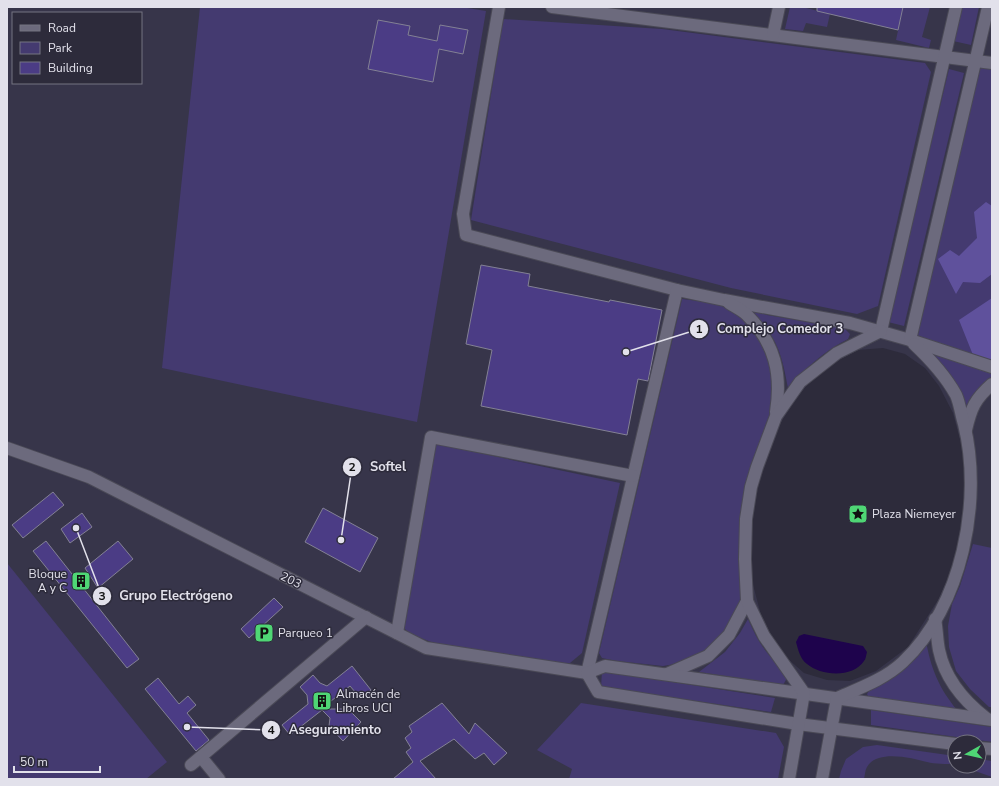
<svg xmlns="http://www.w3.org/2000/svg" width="999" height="786" font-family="'Nunito Sans',sans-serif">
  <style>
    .built { fill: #37354a; fill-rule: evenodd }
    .green { fill: #443a70 }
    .forest { fill: #5f519c }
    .water { fill: #1e034c }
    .building { fill: #4b3c85; stroke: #838194 }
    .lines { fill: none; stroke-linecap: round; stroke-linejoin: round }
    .minor-casing { stroke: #4a4956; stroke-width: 14 }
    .minor { stroke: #6c6a7d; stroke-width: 12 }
    .labels { text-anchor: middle; stroke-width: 3; stroke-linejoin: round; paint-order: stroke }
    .poi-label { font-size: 12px; fill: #e2e1eb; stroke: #2d2b3b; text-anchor: start }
    .street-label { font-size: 12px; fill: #e2e1eb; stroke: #2d2b3b }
    .leader { fill: none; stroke: #e2e1eb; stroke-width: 1.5 }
    .callout-dot { fill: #e2e1eb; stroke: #2d2b3b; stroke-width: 1.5 }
    .mark-label { font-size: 12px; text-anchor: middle; font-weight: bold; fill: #111 }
    .callout-label { font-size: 13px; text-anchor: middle; font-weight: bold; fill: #e2e1eb; stroke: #2d2b3b; stroke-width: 3; stroke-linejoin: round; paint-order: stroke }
  </style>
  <rect width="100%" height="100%" fill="#2d2b3b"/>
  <path class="built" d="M7 7H992V779H7ZM13 13H141V83H13ZM883 348 905 354 925 368 939 386 953 413 963 451 966 482 965 503 954 565 938 600 908 647 876 671 850 681 827 680 804 673 779 651 761 615 751 577 750 541 752 506 762 466 778 427 793 403 806 386 820 373 835 362 858 350ZM955 742H979V766H955Z"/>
  <g class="green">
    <polygon points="200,7 461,7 486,11 417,422 162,368"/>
    <polygon points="790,7 802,7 830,14 827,27 806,23 803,31 785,29"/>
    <polygon points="903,7 930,7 922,37 931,40 929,48 896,40"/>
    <polygon points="961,7 979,7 971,45 953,41"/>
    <polygon points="503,19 662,29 925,63 931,72 878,306 857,314 731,288 471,220"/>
    <polygon points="975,61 992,63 992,384 966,433 956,396 910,340"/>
    <polygon points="949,69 964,73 904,326 888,322"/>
    <polygon points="682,299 716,303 729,309 742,319 757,333 770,356 774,402 768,425 762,435 759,447 741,602 729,628 711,648 687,662 663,666 617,661 602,658 599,653"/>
    <path d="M743 307 767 315 844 328 850 334 848 339C824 351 806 368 788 388 781 349 775 331 743 307Z"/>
    <polygon points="437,444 620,483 582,653 570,663 554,664 434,643 410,634 403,627 432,452"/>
    <polygon points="973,544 992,548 992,707 989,707 970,689 956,671 949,647 948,626 952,604 960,586"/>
    <polygon points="7,563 167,762 146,779 7,779"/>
    <path d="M748 619C753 630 758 641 765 650 772 660 783 667 787 678L783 685 699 672 725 652 740 633Z"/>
    <path d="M926 641C931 669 939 688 957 710L869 698 867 694 869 691 897 671Z"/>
    <polygon points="602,671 775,698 771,712 601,687"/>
    <polygon points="581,703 776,733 784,747 778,779 569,779 572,769 537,750"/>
    <polygon points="871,710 992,727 992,742 871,725"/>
    <path d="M877 745 955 756V764C946 764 935 764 927 762 912 758 877 749 867 767 865 770 865 775 864 779H839L841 771 846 759 863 747Z"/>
    <polygon points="979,759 992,761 992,777 961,766 979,766"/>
  </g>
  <g class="forest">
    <polygon points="986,202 992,206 992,274 980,283 963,282 956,294 938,259 950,250 959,256 977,238 974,212"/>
    <polygon points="992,298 992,372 979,370 959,320"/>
  </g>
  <path class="water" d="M804 634 863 646 867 652C866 655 866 659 864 661 853 678 821 676 807 664 800 659 798 649 796 642L799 636Z"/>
  <g class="building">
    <polygon points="817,7 903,7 898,30 817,11"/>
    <polygon points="378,20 410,26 408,35 437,41 440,25 468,30 463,54 439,49 433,82 368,69"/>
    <polygon points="481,265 530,274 528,286 609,302 610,300 662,310 648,381 638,379 627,435 481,406 492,350 466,344"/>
    <polygon points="53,492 64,505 23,538 12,525"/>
    <polygon points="323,508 378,538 360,572 305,542"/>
    <polygon points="82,513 92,527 70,543 61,529"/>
    <polygon points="46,541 139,659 127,668 33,551"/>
    <polygon points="118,541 133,559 98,588 85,568"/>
    <polygon points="274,598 283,607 249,638 241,629"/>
    <polygon points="352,666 371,690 361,699 350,686 321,709 348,709 361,722 343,741 329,726 330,718 322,710 290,735 282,725 308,704 307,695 300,687 313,675 320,683 327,686"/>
    <polygon points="158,678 179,704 188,696 196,705 187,713 209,740 196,751 145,689"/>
    <polygon points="442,703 469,734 475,723 507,753 494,765 484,753 475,759 454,739 420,761 436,779 393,779 413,762 406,752 411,748 405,738 412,732 409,726"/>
  </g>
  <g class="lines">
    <g class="minor-casing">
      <g id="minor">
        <polyline points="499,7 463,214 466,235 677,290 724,300 850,323 910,340 992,367"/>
        <polyline points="552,7 992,63"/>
        <polyline points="773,35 779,7"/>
        <path d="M729 303C735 307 742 310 747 315 775 343 782 374 776 412"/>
        <polyline points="881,331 956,7"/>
        <polyline points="910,340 988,7"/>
        <path d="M966 430C971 408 975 399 992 384"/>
        <polyline points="7,448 89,477 426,648 587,673 677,290"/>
        <path d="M935 619C937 629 937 640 939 650 945 679 964 701 986 718"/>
        <polyline points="397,633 431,437 633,476"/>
        <polyline points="667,674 708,656 729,635 747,601"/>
        <polyline points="955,744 798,724 598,692 587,673 605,666 992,720"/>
        <polyline points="979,748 992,749"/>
        <polyline points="201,757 219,779"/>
        <polyline points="191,765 366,617"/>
        <polyline points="789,779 804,693 764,636 747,601 745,559 746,519 751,487 757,467 776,416 800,382 837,353 881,331"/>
        <path d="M822 779 837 698C860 688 885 679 903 662 962 607 983 500 964 424 961 415 960 404 956 395 945 375 930 359 914 344"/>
      </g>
    </g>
    <use href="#minor" class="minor"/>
  </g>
  <defs>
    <g id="sight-square" transform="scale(1)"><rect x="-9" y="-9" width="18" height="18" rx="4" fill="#4fd675" stroke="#2d2b3b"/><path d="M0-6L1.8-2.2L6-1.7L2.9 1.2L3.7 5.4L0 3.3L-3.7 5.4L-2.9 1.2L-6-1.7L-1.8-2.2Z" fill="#111"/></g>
    <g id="building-square" transform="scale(1)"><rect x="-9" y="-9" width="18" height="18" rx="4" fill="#4fd675" stroke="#2d2b3b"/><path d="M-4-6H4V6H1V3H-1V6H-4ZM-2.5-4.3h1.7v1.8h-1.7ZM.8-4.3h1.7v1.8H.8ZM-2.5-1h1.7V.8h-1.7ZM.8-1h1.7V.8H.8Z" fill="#111"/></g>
    <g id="parking-square" transform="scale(1)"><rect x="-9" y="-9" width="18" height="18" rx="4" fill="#4fd675" stroke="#2d2b3b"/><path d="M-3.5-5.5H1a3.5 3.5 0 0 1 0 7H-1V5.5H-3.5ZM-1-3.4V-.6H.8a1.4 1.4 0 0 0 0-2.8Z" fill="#111"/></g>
  </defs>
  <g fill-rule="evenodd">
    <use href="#sight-square" x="858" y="514"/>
    <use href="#building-square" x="81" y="581"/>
    <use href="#parking-square" x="264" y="633"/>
    <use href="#building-square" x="322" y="701"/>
  </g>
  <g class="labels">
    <g class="poi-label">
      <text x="872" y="518">Plaza Niemeyer</text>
      <text x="67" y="578" text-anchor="end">Bloque<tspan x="67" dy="14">A y C</tspan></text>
      <text x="278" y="637">Parqueo 1</text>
      <text x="336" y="698">Almacén de<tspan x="336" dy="14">Libros UCI</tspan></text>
    </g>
    <g class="street-label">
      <text transform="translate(291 580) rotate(27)" y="4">203</text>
    </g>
  </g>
  <path class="leader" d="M626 352L699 329M341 540L352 467M76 528L102 596M187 727L271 730"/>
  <g class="callout-dot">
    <circle cx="626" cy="352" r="4"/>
    <circle cx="341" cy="540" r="4"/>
    <circle cx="76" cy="528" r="4"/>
    <circle cx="187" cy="727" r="4"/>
    <circle cx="699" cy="329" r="10"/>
    <circle cx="352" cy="467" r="10"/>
    <circle cx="102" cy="596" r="10"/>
    <circle cx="271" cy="730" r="10"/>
  </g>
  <g class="mark-label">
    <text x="699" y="333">1</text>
    <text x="352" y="471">2</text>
    <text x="102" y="600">3</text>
    <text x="271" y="734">4</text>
  </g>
  <g class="callout-label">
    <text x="780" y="333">Complejo Comedor 3</text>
    <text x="388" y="471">Softel</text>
    <text x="176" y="600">Grupo Electrógeno</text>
    <text x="335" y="734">Aseguramiento</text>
  </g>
  <rect width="999" height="786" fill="none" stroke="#e2e1eb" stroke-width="16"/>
  <rect x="12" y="12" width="130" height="72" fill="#2d2b3b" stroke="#757481"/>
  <rect x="20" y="25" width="20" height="6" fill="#6c6a7d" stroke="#757481"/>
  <text x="48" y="32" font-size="12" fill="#e2e1eb">Road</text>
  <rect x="20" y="42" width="20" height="12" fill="#443a70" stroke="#757481"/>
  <text x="48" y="52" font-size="12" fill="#e2e1eb">Park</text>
  <rect x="20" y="62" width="20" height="12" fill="#4b3c85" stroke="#757481"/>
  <text x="48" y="72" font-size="12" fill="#e2e1eb">Building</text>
  <g transform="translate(967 754) rotate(262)"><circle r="19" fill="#2d2b3b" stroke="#757481"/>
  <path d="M0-3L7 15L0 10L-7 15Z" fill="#4fd675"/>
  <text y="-6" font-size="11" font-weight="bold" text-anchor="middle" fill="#e2e1eb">N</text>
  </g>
  <path d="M14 766v6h86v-6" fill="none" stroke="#e2e1eb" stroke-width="2"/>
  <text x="20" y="766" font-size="12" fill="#e2e1eb" stroke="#2d2b3b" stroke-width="3" paint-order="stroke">50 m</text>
</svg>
